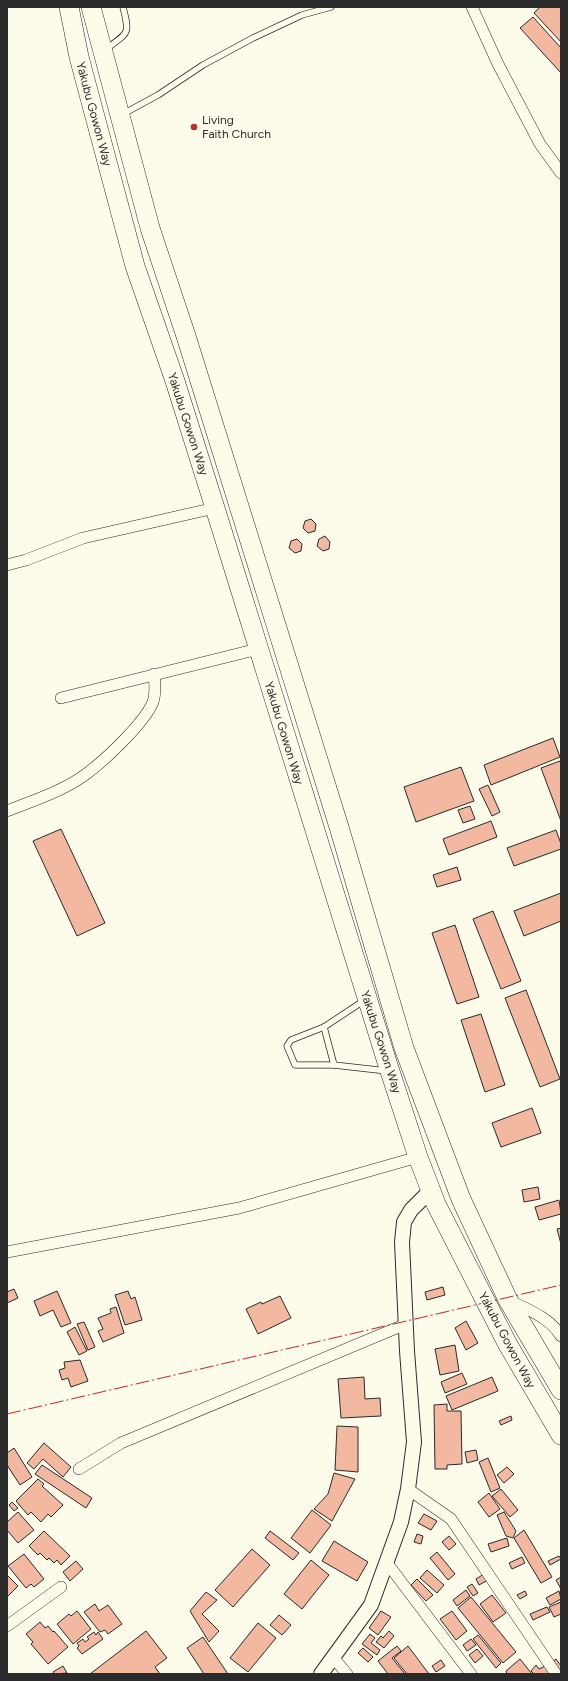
<svg xmlns="http://www.w3.org/2000/svg" width="568" height="1681" font-family="Figtree,sans-serif">
  <style>
    .building { fill: #f2b8a0; stroke: #2b2b2b }
    .lines { fill: none; stroke-linecap: round; stroke-linejoin: round }
    .service-casing { stroke: #2b2b2b; stroke-width: 7 }
    .minor-casing { stroke: #2b2b2b; stroke-width: 12 }
    .tertiary-casing { stroke: #2b2b2b; stroke-width: 16 }
    .trunk-casing { stroke: #2b2b2b; stroke-width: 20 }
    .service { stroke: #fdfbea; stroke-width: 5.5 }
    .minor { stroke: #fdfbea; stroke-width: 11 }
    .tertiary { stroke: #fdfbea; stroke-width: 14 }
    .trunk { stroke: #fdfbea; stroke-width: 19 }
    .power { stroke: #c62828; stroke-width: 1; stroke-dasharray: 14 3 2 3; stroke-linecap: butt }
    .poi-dot { fill: #c62828; stroke: #fdfbea; stroke-width: 1.5 }
    .labels { text-anchor: middle; stroke-width: 3; stroke-linejoin: round; paint-order: stroke }
    .street-label { font-size: 12px; fill: #2b2b2b; stroke: #fdfbea }
    .poi-label { font-size: 12px; fill: #2b2b2b; stroke: #fdfbea; text-anchor: start }
  </style>
  <rect width="100%" height="100%" fill="#fdfbea"/>
  <g class="building">
    <polygon points="540,7 561,7 561,42 534,13"/>
    <polygon points="533,17 561,48 561,73 520,28"/>
    <polygon points="311,519 316,524 315,531 308,533 303,528 305,521"/>
    <polygon points="325,536 330,542 329,549 323,551 317,546 319,539"/>
    <polygon points="297,539 302,544 301,551 295,553 289,548 291,541"/>
    <polygon points="553,738 560,757 491,785 484,765"/>
    <polygon points="560,761 561,764 561,821 541,768"/>
    <polygon points="461,767 474,801 416,822 404,787"/>
    <polygon points="488,785 500,812 492,816 479,789"/>
    <polygon points="470,806 475,819 463,823 458,810"/>
    <polygon points="491,821 497,837 449,855 443,839"/>
    <polygon points="61,829 105,923 77,936 33,841"/>
    <polygon points="556,830 561,844 561,849 514,866 507,848"/>
    <polygon points="457,867 461,880 437,887 433,875"/>
    <polygon points="561,893 561,921 524,936 514,911"/>
    <polygon points="493,911 521,981 501,989 473,919"/>
    <polygon points="455,925 479,997 457,1004 432,933"/>
    <polygon points="526,990 560,1079 540,1087 505,998"/>
    <polygon points="481,1014 505,1085 485,1092 461,1020"/>
    <polygon points="532,1108 541,1133 501,1147 492,1123"/>
    <polygon points="538,1187 540,1199 524,1202 522,1190"/>
    <polygon points="559,1200 561,1214 539,1220 535,1207"/>
    <polygon points="561,1228 561,1244 557,1229"/>
    <polygon points="443,1287 445,1295 427,1300 425,1292"/>
    <polygon points="14,1289 18,1298 7,1303 7,1292"/>
    <polygon points="57,1291 71,1323 61,1327 53,1310 40,1316 34,1301"/>
    <polygon points="128,1291 131,1299 135,1297 142,1320 125,1325 115,1295"/>
    <polygon points="280,1296 291,1318 258,1334 246,1309 261,1302 262,1304"/>
    <polygon points="116,1307 124,1333 103,1342 98,1331 103,1329 98,1318 111,1313 110,1309"/>
    <polygon points="466,1321 478,1343 466,1350 455,1328"/>
    <polygon points="84,1322 95,1347 88,1350 77,1324"/>
    <polygon points="75,1327 87,1351 79,1355 67,1332"/>
    <polygon points="455,1345 459,1371 440,1375 435,1349"/>
    <polygon points="80,1360 88,1381 71,1387 68,1378 62,1380 59,1370 65,1368 64,1362"/>
    <polygon points="462,1373 467,1384 445,1393 441,1382"/>
    <polygon points="364,1377 365,1399 380,1398 381,1416 341,1418 338,1379"/>
    <polygon points="492,1377 498,1391 452,1410 446,1396"/>
    <polygon points="447,1404 447,1411 461,1411 462,1464 447,1465 447,1469 435,1469 434,1405"/>
    <polygon points="511,1416 512,1420 501,1425 499,1421"/>
    <polygon points="337,1426 358,1427 358,1472 335,1470"/>
    <polygon points="44,1443 71,1467 63,1477 43,1459 34,1469 27,1463"/>
    <polygon points="14,1448 32,1477 20,1485 7,1465 7,1453"/>
    <polygon points="476,1450 478,1460 467,1463 465,1452"/>
    <polygon points="488,1458 500,1488 491,1492 479,1462"/>
    <polygon points="42,1465 92,1498 86,1508 35,1474"/>
    <polygon points="507,1467 514,1474 504,1483 497,1475"/>
    <polygon points="334,1473 355,1479 332,1521 314,1509 328,1494"/>
    <polygon points="38,1479 44,1484 42,1486 63,1505 51,1517 48,1514 41,1522 31,1512 28,1515 16,1501"/>
    <polygon points="501,1489 518,1510 510,1517 492,1496"/>
    <polygon points="489,1493 500,1509 489,1517 478,1502"/>
    <polygon points="12,1502 18,1508 14,1511 9,1505"/>
    <polygon points="312,1510 331,1525 310,1553 291,1538"/>
    <polygon points="18,1512 34,1530 18,1543 7,1530 7,1522"/>
    <polygon points="504,1512 516,1531 513,1538 506,1536 497,1515"/>
    <polygon points="424,1514 437,1521 431,1530 418,1523"/>
    <polygon points="524,1530 552,1577 541,1583 514,1538"/>
    <polygon points="44,1531 70,1556 61,1565 57,1560 54,1563 49,1558 47,1560 40,1553 38,1555 29,1546"/>
    <polygon points="270,1531 299,1553 293,1560 265,1538"/>
    <polygon points="417,1534 423,1536 421,1544 414,1542"/>
    <polygon points="449,1536 456,1544 449,1550 442,1542"/>
    <polygon points="507,1538 509,1546 491,1552 488,1544"/>
    <polygon points="334,1541 368,1562 357,1581 322,1561"/>
    <polygon points="252,1549 270,1565 233,1607 215,1590"/>
    <polygon points="437,1552 455,1574 448,1580 430,1558"/>
    <polygon points="24,1554 44,1579 34,1587 31,1584 26,1588 8,1566"/>
    <polygon points="559,1556 561,1559 550,1565 548,1561"/>
    <polygon points="522,1557 525,1563 512,1569 509,1563"/>
    <polygon points="311,1560 329,1575 302,1609 284,1594"/>
    <polygon points="76,1561 83,1569 70,1581 63,1572"/>
    <polygon points="427,1570 444,1585 437,1593 420,1578"/>
    <polygon points="484,1574 488,1580 479,1585 476,1579"/>
    <polygon points="7,1575 18,1586 7,1597"/>
    <polygon points="561,1577 561,1589 556,1580"/>
    <polygon points="417,1579 433,1595 426,1601 411,1585"/>
    <polygon points="472,1584 478,1593 473,1596 467,1587"/>
    <polygon points="466,1590 470,1596 457,1606 453,1600"/>
    <polygon points="525,1591 527,1595 520,1599 517,1595"/>
    <polygon points="559,1591 561,1599 550,1605 546,1598"/>
    <polygon points="206,1592 217,1600 202,1614 219,1631 209,1642 190,1611"/>
    <polygon points="492,1595 506,1613 493,1622 480,1604"/>
    <polygon points="471,1597 516,1652 503,1663 458,1608"/>
    <polygon points="561,1602 561,1614 554,1617 549,1607"/>
    <polygon points="95,1604 99,1611 108,1605 122,1624 108,1634 105,1630 100,1632 84,1612"/>
    <polygon points="547,1607 550,1612 533,1620 530,1614"/>
    <polygon points="77,1611 91,1629 73,1644 57,1624 69,1614 71,1616"/>
    <polygon points="381,1611 391,1617 378,1635 369,1628"/>
    <polygon points="452,1611 467,1631 456,1640 440,1619"/>
    <polygon points="279,1615 291,1625 282,1635 270,1625"/>
    <polygon points="40,1622 45,1628 48,1626 53,1632 54,1631 68,1647 48,1664 31,1644 33,1642 26,1634"/>
    <polygon points="258,1623 276,1638 248,1672 230,1658"/>
    <polygon points="146,1631 167,1658 155,1667 160,1674 90,1674"/>
    <polygon points="389,1631 394,1636 384,1648 376,1642 381,1636 383,1638"/>
    <polygon points="94,1632 96,1635 98,1632 103,1639 82,1654 77,1648 79,1646 77,1643 83,1639 85,1642 89,1639 87,1637"/>
    <polygon points="370,1634 375,1638 371,1643 380,1650 377,1655 362,1644"/>
    <polygon points="478,1635 501,1663 496,1668 473,1639"/>
    <polygon points="203,1637 228,1674 204,1674 187,1648"/>
    <polygon points="471,1639 476,1645 467,1651 463,1645"/>
    <polygon points="397,1646 401,1651 392,1658 405,1674 388,1674 378,1661"/>
    <polygon points="408,1646 429,1674 407,1674 394,1658"/>
    <polygon points="363,1648 373,1657 368,1662 358,1653"/>
    <polygon points="477,1649 483,1656 475,1663 469,1655"/>
    <polygon points="520,1659 532,1674 507,1674 506,1671"/>
    <polygon points="556,1659 561,1666 561,1674 552,1662"/>
    <polygon points="441,1660 445,1666 436,1672 432,1666"/>
    <polygon points="536,1665 539,1669 545,1666 551,1674 534,1674 531,1671"/>
    <polygon points="63,1666 67,1673 54,1674 53,1672"/>
  </g>
  <g class="lines">
    <g class="service-casing">
      <g id="service">
        <path d="M106 49C129 32 130 35 123 7"/>
        <polyline points="123,114 158,95 203,65 253,38 302,15 331,7"/>
        <polyline points="365,1000 324,1027 334,1065 387,1071"/>
        <polyline points="324,1027 291,1040 287,1046 295,1065 334,1065"/>
      </g>
    </g>
    <g class="minor-casing">
      <g id="minor">
        <polyline points="472,7 498,64 540,144 561,173"/>
        <polyline points="7,565 26,560 83,538 215,508"/>
        <polyline points="61,698 258,649"/>
        <path d="M7 811C32 801 60 792 82 777 102 763 144 724 153 702 156 693 155 683 154 674"/>
        <polyline points="7,1252 239,1208 418,1157"/>
        <path d="M510 1301C529 1310 550 1318 561 1336"/>
        <polyline points="79,1469 121,1443 406,1324"/>
        <polyline points="408,1489 451,1519 556,1674"/>
        <polyline points="387,1563 471,1674"/>
        <polyline points="7,1626 61,1587"/>
        <polyline points="333,1657 347,1674"/>
      </g>
    </g>
    <g class="tertiary-casing">
      <polyline id="tertiary" points="321,1674 371,1605 401,1522 408,1489 414,1442 407,1351 402,1242 404,1222 411,1210 430,1191"/>
    </g>
    <g class="trunk-casing">
      <g id="trunk">
        <polyline points="69,7 79,57 135,266 175,381 215,508 387,1062 418,1157 436,1204 507,1343 561,1435"/>
        <polyline points="91,7 150,228 186,336 339,827 404,1048 461,1199 508,1300 561,1390"/>
      </g>
    </g>
    <use href="#service" class="service"/>
    <use href="#minor" class="minor"/>
    <use href="#tertiary" class="tertiary"/>
    <use href="#trunk" class="trunk"/>
    <polyline class="power" points="7,1414 561,1285"/>
  </g>
  <circle class="poi-dot" cx="194" cy="127" r="4"/>
  <g class="labels">
    <g class="street-label">
      <text transform="translate(94 114) rotate(75)" y="4">Yakubu Gowon Way</text>
      <text transform="translate(188 424) rotate(72)" y="4">Yakubu Gowon Way</text>
      <text transform="translate(284 733) rotate(73)" y="4">Yakubu Gowon Way</text>
      <text transform="translate(381 1042) rotate(72)" y="4">Yakubu Gowon Way</text>
      <text transform="translate(507 1340) rotate(62)" y="4">Yakubu Gowon Way</text>
    </g>
    <g class="poi-label">
      <text x="202" y="124">Living<tspan x="202" dy="14">Faith Church</tspan></text>
    </g>
  </g>
  <rect width="568" height="1681" fill="none" stroke="#2b2b2b" stroke-width="16"/>
</svg>
